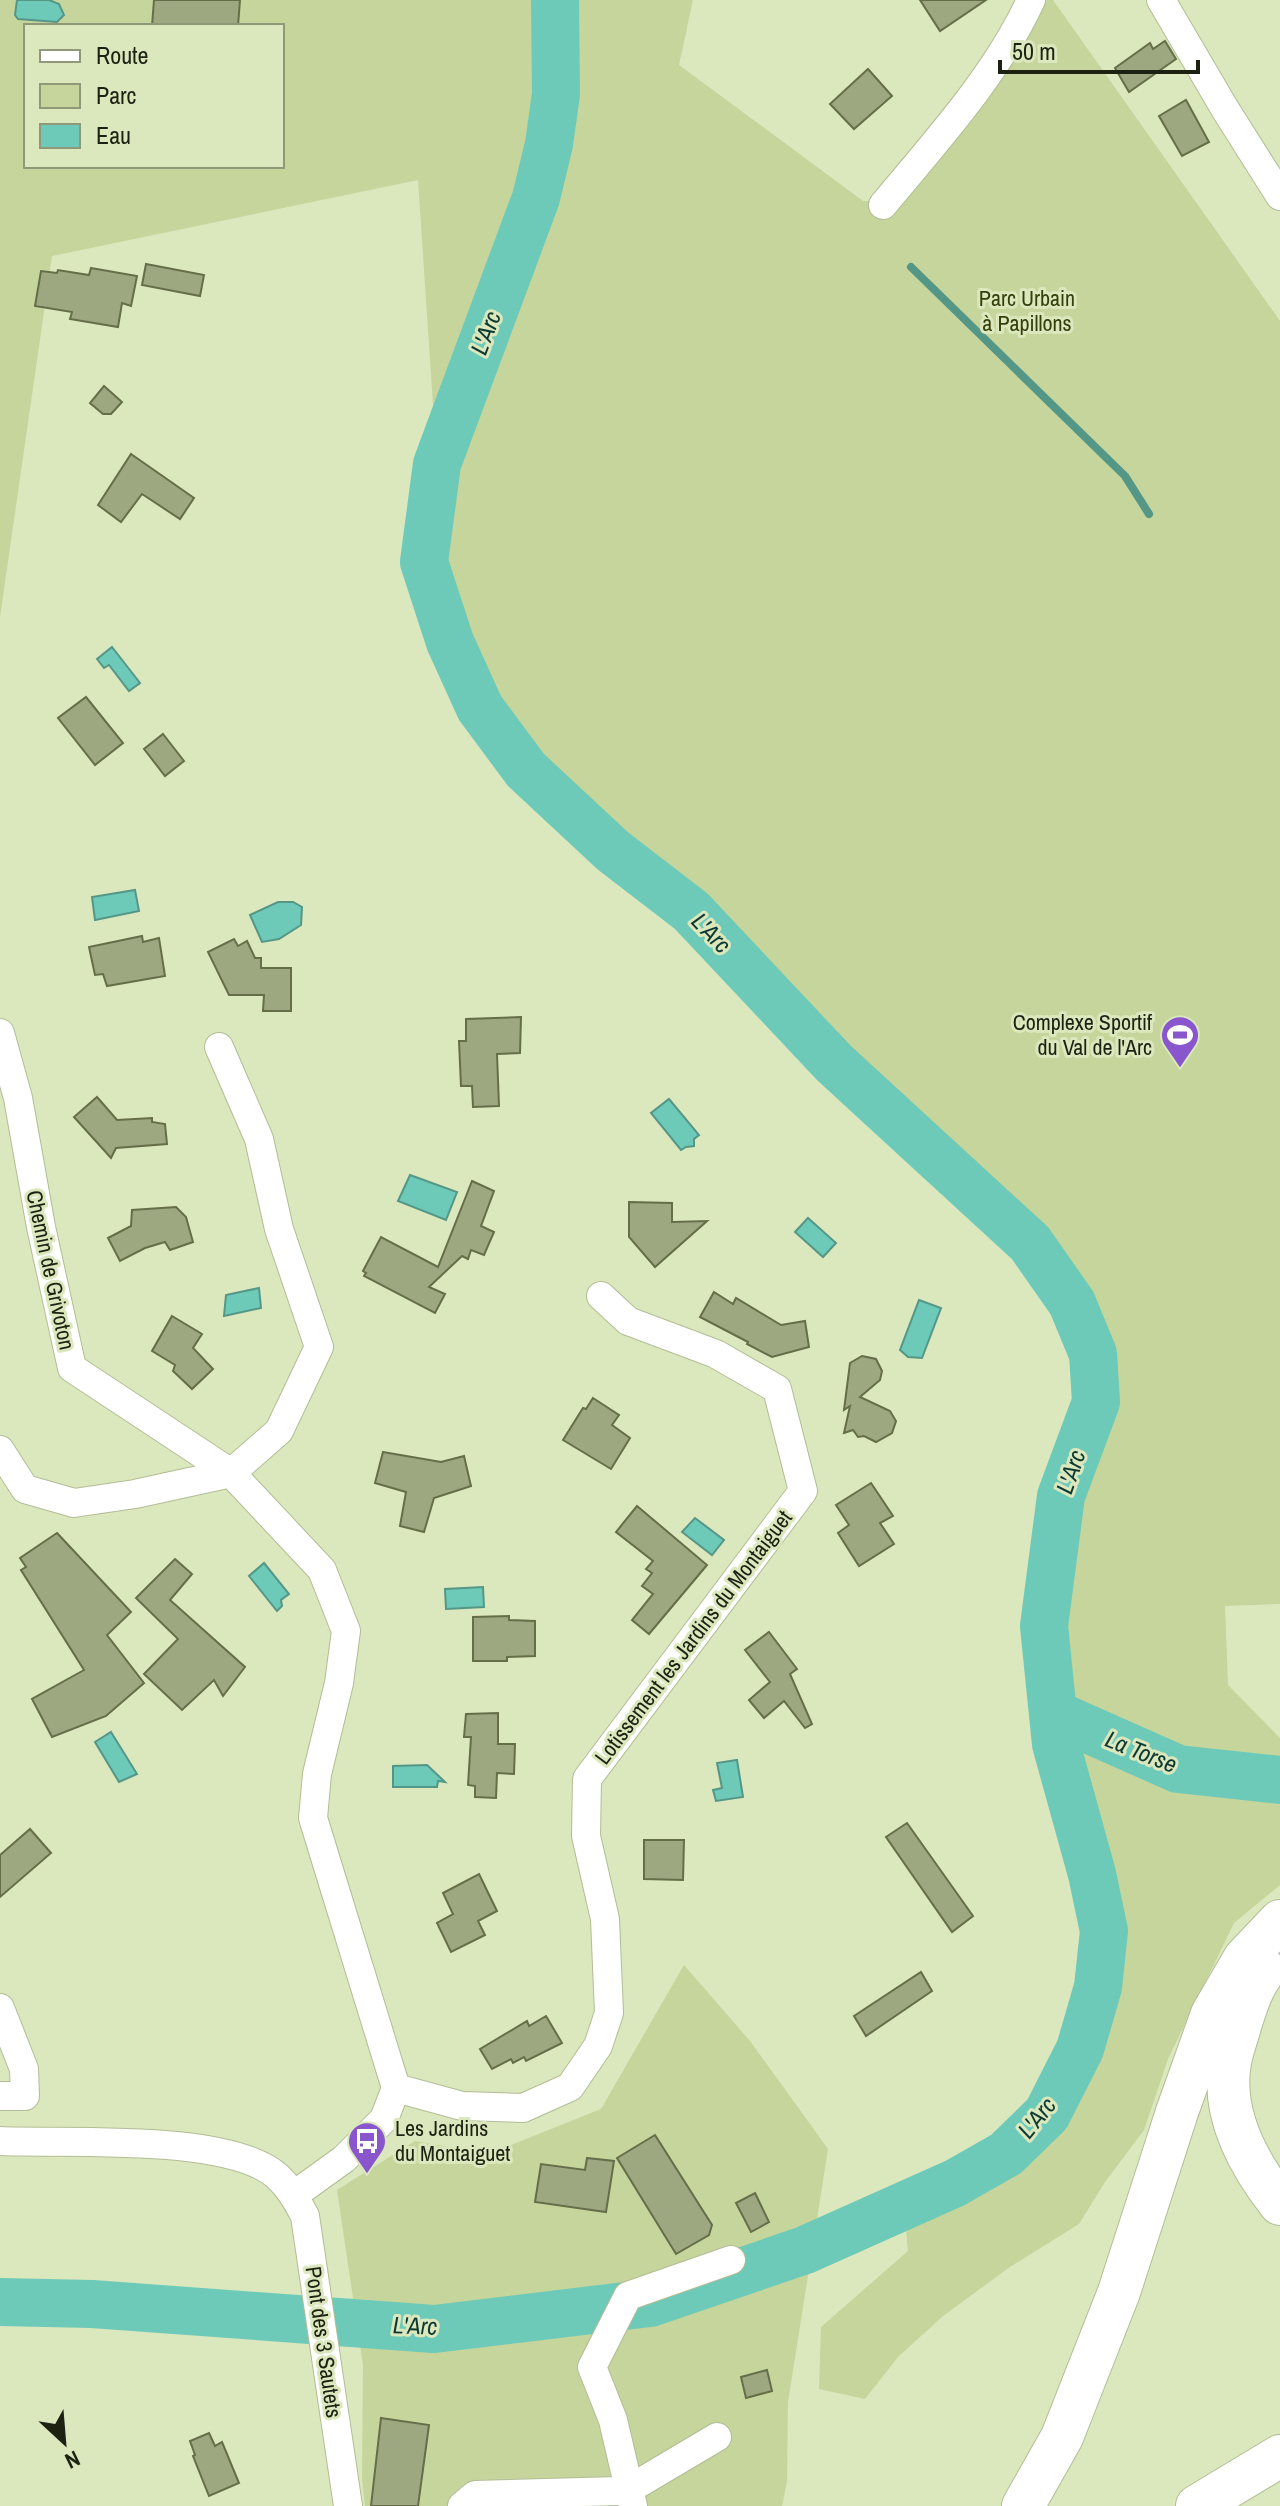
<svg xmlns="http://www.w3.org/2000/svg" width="1280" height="2506" font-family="'Archivo Narrow',sans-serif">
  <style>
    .green { fill: #c5d59b; fill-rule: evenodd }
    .water { fill: #6dcab9; stroke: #559787; stroke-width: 2 }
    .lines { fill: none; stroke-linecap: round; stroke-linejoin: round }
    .stream { stroke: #559787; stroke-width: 8 }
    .river { stroke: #6dcab9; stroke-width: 48 }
    .building { fill: #9da881; stroke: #656e49; stroke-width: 2 }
    .minor-casing { stroke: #b2bd95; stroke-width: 30 }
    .highway-casing { stroke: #b2bd95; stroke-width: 44 }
    .minor { stroke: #fff; stroke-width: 28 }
    .highway { stroke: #fff; stroke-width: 42 }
    .labels { text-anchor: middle; stroke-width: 6; stroke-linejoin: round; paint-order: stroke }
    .park-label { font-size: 22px; fill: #353f0b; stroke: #dbe7bd }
    .poi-label { font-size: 22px; fill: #1d2112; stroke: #dbe7bd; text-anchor: end }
    .street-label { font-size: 22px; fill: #1d2112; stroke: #dbe7bd }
    .water-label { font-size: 24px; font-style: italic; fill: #0d3932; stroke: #dbe7bd }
  </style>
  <rect width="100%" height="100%" fill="#dbe7bd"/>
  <g class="green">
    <path d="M0 0H693L679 65 863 201H879L1042 0H1053L1280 321V1604L1225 1606 1228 1685 1280 1738V1885L1234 1923 1168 2059 1144 2130 1105 2182 1079 2224 1010 2267 943 2316 898 2357 865 2399 819 2389 821 2327 908 2251 904 2207 955 2183 1006 2154 1047 2114 1080 2049 1098 1987 1104 1931 1092 1874 1056 1744 1044 1626 1061 1496 1096 1402 1093 1354 1072 1303 1030 1243 834 1063 691 911 613 851 547 793 526 770 480 708 450 642 424 562 437 464 418 180 52 256 0 617ZM26 26H282V166H26Z"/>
    <polygon points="684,1965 750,2041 828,2149 788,2402 787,2481 782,2506 365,2506 362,2480 363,2365 337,2190 415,2141 489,2154 601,2109"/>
  </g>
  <g class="water">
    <polygon points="17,0 49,0 59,4 64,15 57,22 18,19 15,15"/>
    <polygon points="112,647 140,683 129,691 109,665 104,668 97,659"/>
    <polygon points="135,890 139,911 95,920 92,897"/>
    <polygon points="278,902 293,902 302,907 301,925 279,939 262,942 250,915"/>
    <polygon points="669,1099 699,1135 694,1139 694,1146 686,1147 681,1150 651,1113"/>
    <polygon points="410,1175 457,1192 446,1220 398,1201"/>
    <polygon points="808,1218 836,1243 823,1257 795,1232"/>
    <polygon points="259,1288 261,1308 224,1316 226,1295"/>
    <polygon points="919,1300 941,1308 922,1358 908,1357 900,1350"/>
    <polygon points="695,1518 724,1540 712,1555 682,1532"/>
    <polygon points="264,1563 289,1594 281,1600 282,1606 277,1611 249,1576"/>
    <polygon points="483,1587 484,1607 446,1609 445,1589"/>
    <polygon points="111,1732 137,1774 119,1782 95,1742"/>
    <polygon points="737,1760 743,1797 716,1801 713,1790 722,1788 717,1763"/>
    <polygon points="427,1765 445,1782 438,1781 437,1787 393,1787 393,1766"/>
  </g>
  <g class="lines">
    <polyline class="stream" points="911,267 1125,476 1149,514"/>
    <g class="river">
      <polyline points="1054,1714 1178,1769 1280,1780"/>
      <polyline points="0,2302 92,2304 434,2329 650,2303 805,2250 955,2183 1006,2154 1047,2114 1080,2049 1098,1987 1104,1931 1092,1874 1056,1744 1044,1626 1061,1496 1096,1402 1093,1354 1072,1303 1030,1243 834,1063 691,911 613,851 526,770 480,708 450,642 424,562 437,464 536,198 549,144 556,94 555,0"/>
    </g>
  </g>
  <g class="building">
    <polygon points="154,0 240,0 238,26 152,26"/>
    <polygon points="920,0 986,0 940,31"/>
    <polygon points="1165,41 1176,59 1129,92 1115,68 1150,43 1153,49"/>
    <polygon points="868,69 892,96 854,129 830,104"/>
    <polygon points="1186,100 1209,142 1182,156 1159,116"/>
    <polygon points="146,264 204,275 200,296 142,285"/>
    <polygon points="91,268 137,276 131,306 122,303 118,327 70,319 72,312 35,306 41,271 57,273 58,270 89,275"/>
    <polygon points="104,386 122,402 111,414 103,414 90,403"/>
    <polygon points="131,454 194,498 180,519 142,494 121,522 98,505"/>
    <polygon points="86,697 123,743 95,765 58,718"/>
    <polygon points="163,734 184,761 165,776 144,749"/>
    <polygon points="142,936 143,942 159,938 165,976 107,986 103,974 95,975 89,947"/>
    <polygon points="234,939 238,946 247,941 255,958 261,958 261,968 291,968 291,1011 263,1011 264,995 229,995 208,952"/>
    <polygon points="521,1017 520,1053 497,1054 499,1106 473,1107 472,1086 461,1086 459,1041 466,1041 466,1019"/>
    <polygon points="97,1097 117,1120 152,1118 152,1122 165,1124 167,1144 116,1148 111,1158 74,1117"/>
    <polygon points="472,1181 494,1191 481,1226 494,1232 484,1255 471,1250 468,1259 462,1256 429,1287 445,1294 435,1313 364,1276 366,1273 363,1271 381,1237 438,1267"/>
    <polygon points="629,1202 672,1203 672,1222 707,1221 655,1267 629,1237"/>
    <polygon points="176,1207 186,1217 193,1242 170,1250 165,1242 145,1248 120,1261 108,1238 131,1226 132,1210"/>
    <polygon points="714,1292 733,1304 736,1298 781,1325 805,1321 809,1347 772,1357 747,1344 748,1342 700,1317"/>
    <polygon points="172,1316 202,1334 193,1348 213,1369 192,1389 173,1371 175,1365 152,1351"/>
    <polygon points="862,1356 876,1359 882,1371 880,1380 860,1397 890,1411 896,1421 892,1433 876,1442 864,1436 858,1437 853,1430 844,1433 850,1406 844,1410 850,1363"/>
    <polygon points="593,1398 619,1415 612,1425 630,1438 611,1469 563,1440 583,1408 586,1409"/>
    <polygon points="383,1452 441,1462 464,1456 471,1486 434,1498 424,1532 400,1526 406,1492 375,1483"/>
    <polygon points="871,1483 893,1516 880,1523 894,1544 859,1566 838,1533 849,1525 836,1505"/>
    <polygon points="637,1506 707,1565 649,1634 632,1620 653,1594 642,1586 652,1573 646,1569 653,1561 616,1532"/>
    <polygon points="57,1533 131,1612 107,1635 144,1683 106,1716 52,1737 32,1699 84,1670 21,1570 26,1567 20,1558"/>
    <polygon points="175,1559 192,1574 170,1600 245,1667 223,1696 214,1680 182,1710 144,1674 178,1639 136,1598"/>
    <polygon points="509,1616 509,1620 535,1621 535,1656 507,1657 507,1661 473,1661 473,1617"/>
    <polygon points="769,1632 797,1669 790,1674 812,1724 805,1728 784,1701 764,1718 749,1700 770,1682 745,1650"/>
    <polygon points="498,1713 498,1744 515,1744 514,1774 497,1773 496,1798 475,1797 475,1786 468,1785 471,1737 464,1737 466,1714"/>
    <polygon points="907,1823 973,1916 952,1932 886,1837"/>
    <polygon points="30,1829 51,1853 0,1897 0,1855"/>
    <polygon points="644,1840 684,1840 683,1880 644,1879"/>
    <polygon points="479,1874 497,1911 478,1921 485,1935 451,1952 437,1923 453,1914 443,1893"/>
    <polygon points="921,1972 932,1991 866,2036 854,2016"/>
    <polygon points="546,2016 562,2043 526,2061 524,2057 513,2063 511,2059 492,2069 480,2049 527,2021 529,2026"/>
    <polygon points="655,2135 712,2225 709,2235 676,2254 617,2158"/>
    <polygon points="587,2158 614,2161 606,2212 535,2202 541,2164 585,2170"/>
    <polygon points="755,2193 769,2222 751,2232 736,2203"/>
    <polygon points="767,2370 772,2391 746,2398 741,2377"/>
    <polygon points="381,2418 429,2425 418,2506 371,2506"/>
    <polygon points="209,2433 215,2446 222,2442 239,2483 209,2496 193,2456 195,2455 190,2441"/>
  </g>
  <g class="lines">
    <g class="minor-casing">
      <g id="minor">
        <polyline points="1161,0 1225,109 1280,196"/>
        <path d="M883 205C936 141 996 76 1031 0"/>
        <polyline points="0,1033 18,1098 41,1227 72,1368 231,1473 279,1431 319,1347 279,1229 259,1139 219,1047"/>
        <polyline points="0,1450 25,1489 74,1503 135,1494 231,1473 322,1570 346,1631 339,1683 317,1774 313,1818 396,2088 384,2119 344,2159 294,2195"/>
        <polyline points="0,2008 24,2069 25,2096 0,2096"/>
        <polyline points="396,2088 462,2106 523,2108 570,2087 598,2046 609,2013 605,1919 586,1836 587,1779 803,1491 777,1389 716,1354 628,1321 601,1296"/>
        <path d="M0 2141C66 2144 228 2133 277 2176 290 2188 297 2201 305 2216L348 2506"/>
        <polyline points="462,2506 475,2495 619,2491 631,2488 717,2437"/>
        <polyline points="633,2506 613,2420 592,2367 628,2296 731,2260"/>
      </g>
    </g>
    <g class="highway-casing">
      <g id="highway">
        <path d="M1265 1970C1252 1986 1246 2007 1240 2026 1237 2038 1232 2050 1230 2062 1221 2114 1249 2165 1280 2204"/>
        <polyline points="1023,2506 1062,2437 1119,2292 1177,2112 1212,2014 1244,1959 1280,1921"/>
        <polyline points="1197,2506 1280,2456"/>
      </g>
    </g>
    <use href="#minor" class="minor"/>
    <use href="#highway" class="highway"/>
  </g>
  <defs>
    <g id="stadium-pin" transform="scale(2)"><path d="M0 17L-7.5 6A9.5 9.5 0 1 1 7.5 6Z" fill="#8956ce" stroke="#dbe7bd"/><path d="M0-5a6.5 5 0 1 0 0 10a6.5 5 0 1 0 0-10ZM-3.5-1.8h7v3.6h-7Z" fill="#fff"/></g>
    <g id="bus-pin" transform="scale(2)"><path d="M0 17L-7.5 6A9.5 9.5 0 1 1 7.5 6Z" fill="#8956ce" stroke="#dbe7bd"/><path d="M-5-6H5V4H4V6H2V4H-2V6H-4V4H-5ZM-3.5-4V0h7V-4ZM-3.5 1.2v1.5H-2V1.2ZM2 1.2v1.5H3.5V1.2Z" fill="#fff"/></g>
  </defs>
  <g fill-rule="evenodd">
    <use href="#stadium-pin" x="1180" y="1035"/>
    <use href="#bus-pin" x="367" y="2141"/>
  </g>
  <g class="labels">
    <g class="park-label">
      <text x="1027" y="306">Parc Urbain<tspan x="1027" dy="25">à Papillons</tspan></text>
    </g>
    <g class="poi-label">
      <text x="1152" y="1030">Complexe Sportif<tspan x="1152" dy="25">du Val de l'Arc</tspan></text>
      <text x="395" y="2136" text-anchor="start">Les Jardins<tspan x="395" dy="25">du Montaiguet</tspan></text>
    </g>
    <g class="street-label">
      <text transform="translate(51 1270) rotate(78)" y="8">Chemin de Grivoton</text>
      <text transform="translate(693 1637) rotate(-53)" y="8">Lotissement les Jardins du Montaiguet</text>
      <text transform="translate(324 2342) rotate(82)" y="8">Pont des 3 Sautets</text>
    </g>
    <g class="water-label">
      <text transform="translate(486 333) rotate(-69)" y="8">L'Arc</text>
      <text transform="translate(711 933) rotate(46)" y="8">L'Arc</text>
      <text transform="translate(1071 1472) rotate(-71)" y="8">L'Arc</text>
      <text transform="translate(1141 1752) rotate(22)" y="8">La Torse</text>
      <text transform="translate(1037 2118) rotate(-51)" y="8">L'Arc</text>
      <text transform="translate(415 2326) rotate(2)" y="8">L'Arc</text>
    </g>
  </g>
  <rect x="24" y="24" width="260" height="144" fill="#dbe7bd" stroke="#8f9879" stroke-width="2"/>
  <rect x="40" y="50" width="40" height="12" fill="#ffffff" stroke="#8f9879" stroke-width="2"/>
  <text x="96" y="64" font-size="24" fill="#1d2112">Route</text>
  <rect x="40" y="84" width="40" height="24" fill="#c5d59b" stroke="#8f9879" stroke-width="2"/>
  <text x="96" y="104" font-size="24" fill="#1d2112">Parc</text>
  <rect x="40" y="124" width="40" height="24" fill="#6dcab9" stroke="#8f9879" stroke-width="2"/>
  <text x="96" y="144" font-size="24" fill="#1d2112">Eau</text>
  <g transform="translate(64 2442) rotate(154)" stroke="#dbe7bd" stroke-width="6" paint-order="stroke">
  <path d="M0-6L14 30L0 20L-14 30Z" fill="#1d2112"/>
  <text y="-12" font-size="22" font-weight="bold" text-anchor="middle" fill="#1d2112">N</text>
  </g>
  <path d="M1000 60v12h198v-12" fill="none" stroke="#1d2112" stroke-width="4"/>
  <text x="1012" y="60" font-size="24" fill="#1d2112" stroke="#dbe7bd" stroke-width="6" paint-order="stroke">50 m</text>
</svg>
